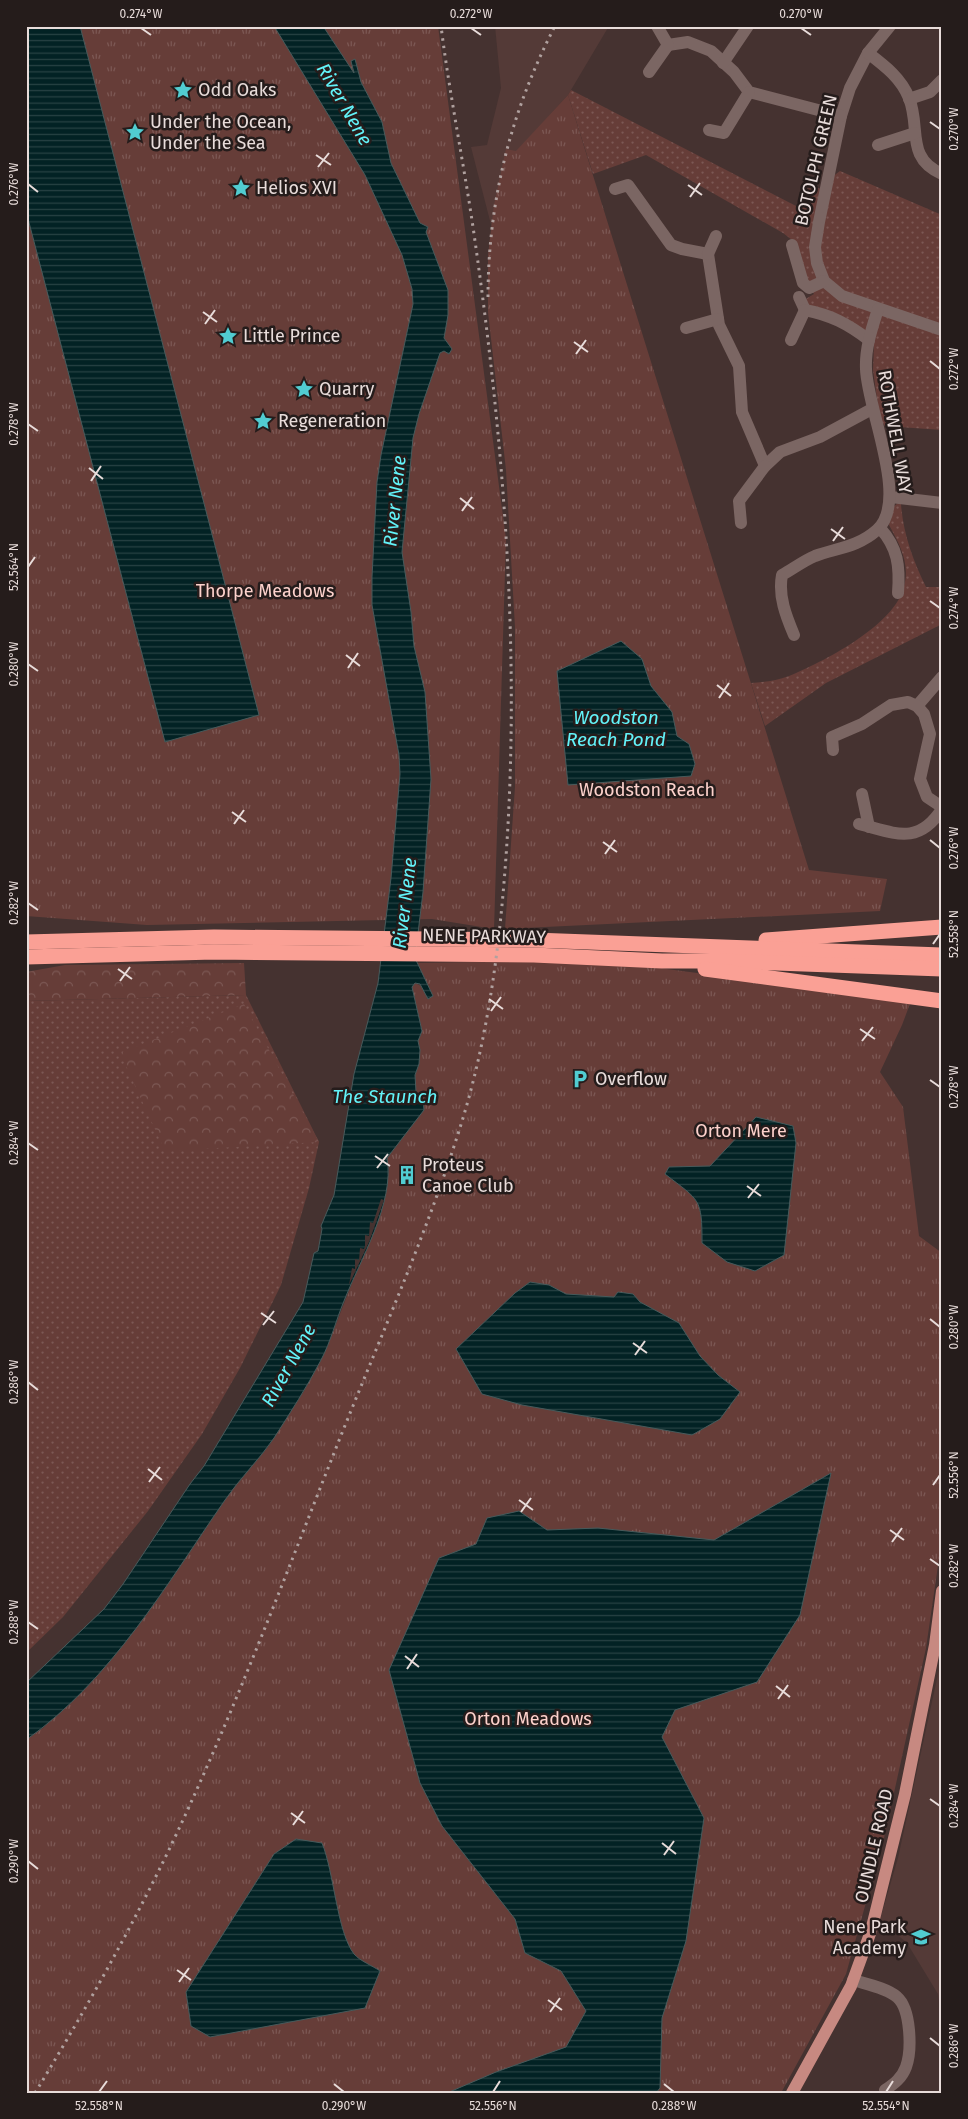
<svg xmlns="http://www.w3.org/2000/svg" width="968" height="2119" font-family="'Fira Sans',sans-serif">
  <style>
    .built { fill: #543a37 }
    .grass { fill: url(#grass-dots) }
    .forest { fill: url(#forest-crowns) }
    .park { fill: url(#park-tufts) }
    .water { fill: url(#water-rules); stroke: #475a5b }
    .pier { fill: #453230 }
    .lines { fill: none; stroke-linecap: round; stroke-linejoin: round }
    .minor { stroke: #7b6663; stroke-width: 12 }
    .major { stroke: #c78981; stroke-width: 12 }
    .highway { stroke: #faa095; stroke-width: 15 }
    .rail { stroke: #b0a19f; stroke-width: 3; stroke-dasharray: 2.5 5; stroke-linecap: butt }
    .ticks { fill: none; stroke: #e8dcda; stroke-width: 2 }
    .labels { text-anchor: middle; stroke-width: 5; stroke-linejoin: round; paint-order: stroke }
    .poi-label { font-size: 18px; fill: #e8dcda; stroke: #251c1b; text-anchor: start }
    .street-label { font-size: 18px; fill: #e8dcda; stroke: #251c1b }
    .park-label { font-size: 18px; fill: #fdd2cc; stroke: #251c1b }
    .water-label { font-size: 19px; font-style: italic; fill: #62f3f9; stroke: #251c1b }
    .neatline { fill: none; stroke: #e8dcda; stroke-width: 2 }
    .ticks-label { font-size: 12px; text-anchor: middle; fill: #e8dcda }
  </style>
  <defs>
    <pattern id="grass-dots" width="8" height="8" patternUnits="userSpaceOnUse" patternTransform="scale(1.25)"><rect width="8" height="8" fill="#663d38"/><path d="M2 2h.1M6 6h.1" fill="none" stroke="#7c5854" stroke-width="1.8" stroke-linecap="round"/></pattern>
    <pattern id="forest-crowns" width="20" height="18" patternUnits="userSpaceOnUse" patternTransform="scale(1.25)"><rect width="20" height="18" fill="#663d38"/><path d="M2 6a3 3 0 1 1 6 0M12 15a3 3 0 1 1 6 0" fill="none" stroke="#7c5854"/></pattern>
    <pattern id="park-tufts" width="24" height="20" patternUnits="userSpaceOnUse" patternTransform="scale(1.25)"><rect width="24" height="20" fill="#663d38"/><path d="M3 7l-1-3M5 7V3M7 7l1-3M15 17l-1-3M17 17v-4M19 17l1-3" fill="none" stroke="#7c5854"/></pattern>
    <pattern id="water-rules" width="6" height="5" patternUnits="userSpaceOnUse" patternTransform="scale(1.25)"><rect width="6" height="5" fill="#022224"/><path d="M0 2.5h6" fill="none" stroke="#274243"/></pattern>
  </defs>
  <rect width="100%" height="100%" fill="#453230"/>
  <g class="built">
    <polygon points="495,26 609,26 568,95 516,152 497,248 471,147 487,145 501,88"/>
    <polygon points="942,1656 942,2025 938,1994 907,1943 893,1931 885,1928 877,1930 898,1858"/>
  </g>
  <g class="grass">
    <polygon points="571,90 798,207 806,189 815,187 828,191 832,177 840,171 942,215 942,430 885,426 880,420 873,370 874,345 806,305 804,300 814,294 800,270 796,243 783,233 646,155 593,174 568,95"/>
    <path d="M898 503 901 504C903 533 913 561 926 587H942V624L826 683 765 726 751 683C764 682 776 681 789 676 823 662 891 627 903 590 911 565 901 547 889 525L893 507Z"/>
    <polygon points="246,995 319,1142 309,1188 281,1285 240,1368 202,1434 148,1511 63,1617 26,1653 26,1001"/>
  </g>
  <g class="forest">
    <polygon points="244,963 246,995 26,1001 26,972 65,965"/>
    <polygon points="244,1004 319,1142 165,1151 120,1053"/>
  </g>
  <g class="park">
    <polygon points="26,26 438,26 506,539 494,929 432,919 147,925 26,916"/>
    <polygon points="568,95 809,870 887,879 880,911 505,929 515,787 515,627 506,470 488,312 488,255 494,205 506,149 516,151"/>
    <polygon points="571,960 659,968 911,1001 902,1025 880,1072 903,1107 919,1236 942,1253 942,1538 926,1648 884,1838 846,1974 781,2093 26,2093 26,1740 43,1728 85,1688 140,1622 233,1487 272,1439 304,1391 331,1337 384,1201 389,1170 386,1158 420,1097 416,1092 415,1075 419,1064 418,1041 422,1031 412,987 415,983 423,987 427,999 417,963"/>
  </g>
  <g class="water">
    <polygon points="26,26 80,26 259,715 165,742 26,211"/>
    <path d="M274 26H323L354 73 351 61 355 59 361 82 382 122 391 163 420 223 428 227 426 232 448 290V315L444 338 452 349 449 354 444 351 440 353 419 414 413 438 402 552 411 612 414 646 425 692 431 779 423 892 415 958 433 996 428 999 420 984 415 983 412 987 422 1031 418 1041 420 1050 419 1064 415 1075 416 1092 423 1098 424 1110 387 1158C395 1203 360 1260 344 1301 336 1320 331 1341 321 1360 307 1387 290 1413 274 1438 259 1460 240 1478 225 1500 166 1585 112 1679 26 1740V1683L104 1609 123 1584 190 1484 204 1466 303 1302 314 1253 318 1251 322 1229 321 1226 334 1195 354 1074 378 983 391 878 400 774 399 755 372 605V577L377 482 381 455 413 304 412 289 402 255 365 175Z"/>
    <polygon points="621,641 642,659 651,686 672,712 677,736 689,744 695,764 691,776 568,785 557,671"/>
    <path d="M756 1117 793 1126 796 1143 784 1255 755 1271 727 1262 702 1243C702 1198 700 1201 665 1174L669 1167 710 1166Z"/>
    <polygon points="530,1282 549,1285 566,1294 614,1297 618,1292 633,1294 640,1302 679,1323 700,1356 718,1375 740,1392 720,1419 692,1435 522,1405 482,1394 456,1349 515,1293"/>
    <polygon points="831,1473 800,1615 757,1682 675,1710 662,1737 704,1818 686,1941 662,2018 660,2088 656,2093 447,2093 496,2072 566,2047 586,2011 561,1971 525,1953 515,1919 442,1826 420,1783 389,1670 439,1558 476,1544 487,1518 519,1511 547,1530 598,1528 714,1540"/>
    <path d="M296 1839 322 1843C334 1872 337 1932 354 1954 360 1961 373 1966 380 1971L365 2008 210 2037 191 2026 186 1992 274 1854Z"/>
  </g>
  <polygon class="pier" points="381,1199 384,1200 369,1242 349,1285 352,1268 355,1269 355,1259 359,1260 360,1248 364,1249 365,1246 365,1235 369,1236 370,1222 373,1223"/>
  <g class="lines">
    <g class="minor">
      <polyline points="890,26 868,53 850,88 841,116 819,222 815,247 817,263 824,281 842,296 942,330"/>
      <polyline points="668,45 688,42 711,51 734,72 749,92 841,116"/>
      <path d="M868 53C885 66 901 78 909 98 921 128 905 158 942 174"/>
      <polyline points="723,63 748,26"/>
      <polyline points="649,72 668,45 657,26"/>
      <polyline points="909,99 930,92 942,80"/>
      <polyline points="709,130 724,133 749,92"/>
      <polyline points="878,145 915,133"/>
      <polyline points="615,189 628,185 671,245 682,249 708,254 719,325 739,366 742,412 765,466 780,452 820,437 872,409"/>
      <polyline points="792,245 803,283 809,288 824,281"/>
      <polyline points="708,254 716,236"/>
      <path d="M799 297 805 310C831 315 848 324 869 340"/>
      <polyline points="686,328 718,319"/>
      <polyline points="791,340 805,310"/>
      <polyline points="891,497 942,503"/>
      <polyline points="741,523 739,501 765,466"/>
      <path d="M880 528C898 548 900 566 898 593"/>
      <path d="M794 635C786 616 778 596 782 575 793 569 803 561 815 556 837 548 858 547 877 530 910 501 867 409 866 369 865 348 872 328 878 309"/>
      <polyline points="917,706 942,677"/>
      <polyline points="833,750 832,737 862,724 891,705 908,702 917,706 924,714 930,734 920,779 927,797 942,807"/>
      <polyline points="862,794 869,827"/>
      <path d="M859 824C895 833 918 846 942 809"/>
      <path d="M853 1980C866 1984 887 1988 897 1997 911 2009 912 2050 906 2067 902 2078 894 2084 885 2090"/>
    </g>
    <polyline class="major" points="792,2093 851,1986 871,1931 905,1794 935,1645 942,1591"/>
    <g class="highway">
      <polyline points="766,940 942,927"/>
      <polyline points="26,942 214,937 534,940 942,955"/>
      <polyline points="26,957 214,952 534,955 662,961 720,961 942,969"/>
      <polyline points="705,969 942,1001"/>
    </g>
    <g class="rail">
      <path d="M488 297C488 201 511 111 555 26"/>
      <path d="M35 2093C86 2009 134 1924 176 1835 236 1707 286 1574 338 1443 381 1335 429 1229 463 1118 482 1055 493 990 500 925 524 698 507 466 475 241 465 169 450 98 441 26"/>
    </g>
  </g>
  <path class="ticks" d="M141 28 151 35M471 28 481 35M801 28 811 35M930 122 940 129M316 155 331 165M318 167 329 153M28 184 38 192M688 185 702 195M690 197 700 183M203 312 217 322M205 324 215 310M574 342 588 352M576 354 586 340M930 361 940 369M28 424 38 431M89 468 103 479M91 481 101 466M460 498 474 509M462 511 472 497M831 529 845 539M833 541 843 527M28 567 35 557M930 601 940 608M346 655 360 666M28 664 38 671M348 668 358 653M717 685 731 696M719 698 729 683M232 812 246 822M234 824 244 810M930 840 940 848M603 842 617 852M605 854 615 840M28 903 38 910M933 944 940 934M118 969 132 979M120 981 130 967M489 999 503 1009M491 1011 501 997M860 1029 875 1039M862 1041 873 1027M930 1080 940 1087M28 1143 38 1150M375 1156 390 1166M377 1168 388 1154M747 1186 761 1196M748 1198 759 1184M261 1313 276 1323M930 1319 940 1327M263 1325 274 1311M633 1343 647 1353M635 1355 645 1341M28 1382 38 1390M148 1469 162 1480M149 1482 160 1467M933 1485 940 1475M519 1500 533 1510M521 1512 531 1498M890 1530 904 1540M892 1542 902 1528M930 1559 940 1566M28 1622 38 1629M405 1656 419 1667M407 1669 417 1654M776 1686 790 1697M778 1699 788 1685M930 1799 940 1806M291 1813 305 1823M293 1825 303 1811M662 1843 676 1854M664 1855 674 1841M28 1861 38 1869M177 1970 191 1980M179 1982 189 1968M548 2000 562 2010M550 2012 560 1998M930 2038 940 2046M334 2084 344 2092M664 2084 674 2092M99 2092 107 2081M493 2092 500 2081M886 2092 893 2081"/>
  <defs>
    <g id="sight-bare" transform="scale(1.5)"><path d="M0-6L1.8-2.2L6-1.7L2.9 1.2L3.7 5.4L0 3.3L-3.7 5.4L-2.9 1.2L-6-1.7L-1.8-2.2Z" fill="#51ccd1" stroke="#251c1b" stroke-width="2.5" paint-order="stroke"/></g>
    <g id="parking-bare" transform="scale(1.5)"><path d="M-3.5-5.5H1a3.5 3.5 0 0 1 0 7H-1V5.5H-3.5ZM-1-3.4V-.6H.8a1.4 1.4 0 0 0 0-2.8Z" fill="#51ccd1" stroke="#251c1b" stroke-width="2.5" paint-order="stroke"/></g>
    <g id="building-bare" transform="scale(1.5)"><path d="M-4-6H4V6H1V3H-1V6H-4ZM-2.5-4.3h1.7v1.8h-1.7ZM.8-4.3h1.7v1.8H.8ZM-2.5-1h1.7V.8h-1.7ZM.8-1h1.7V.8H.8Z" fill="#51ccd1" stroke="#251c1b" stroke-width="2.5" paint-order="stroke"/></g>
    <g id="school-bare" transform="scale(1.5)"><path d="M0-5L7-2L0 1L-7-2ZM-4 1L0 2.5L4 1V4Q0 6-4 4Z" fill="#51ccd1" stroke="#251c1b" stroke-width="2.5" paint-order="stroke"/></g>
  </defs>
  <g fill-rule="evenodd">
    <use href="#sight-bare" x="183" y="90"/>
    <use href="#sight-bare" x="135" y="132"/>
    <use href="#sight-bare" x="241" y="188"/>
    <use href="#sight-bare" x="228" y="336"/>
    <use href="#sight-bare" x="304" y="389"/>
    <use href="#sight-bare" x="263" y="421"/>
    <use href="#parking-bare" x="580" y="1079"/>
    <use href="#building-bare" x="407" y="1175"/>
    <use href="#school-bare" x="921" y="1937"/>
  </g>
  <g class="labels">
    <g class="poi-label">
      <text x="198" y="96">Odd Oaks</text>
      <text x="150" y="128">Under the Ocean,<tspan x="150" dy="21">Under the Sea</tspan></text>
      <text x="256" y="194">Helios XVI</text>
      <text x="243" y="342">Little Prince</text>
      <text x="319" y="395">Quarry</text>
      <text x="278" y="427">Regeneration</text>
      <text x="595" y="1085">Overflow</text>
      <text x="422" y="1171">Proteus<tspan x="422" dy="21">Canoe Club</tspan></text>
      <text x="906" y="1933" text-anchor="end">Nene Park<tspan x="906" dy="21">Academy</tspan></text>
    </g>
    <g class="street-label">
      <text transform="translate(816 160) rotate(-77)" y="6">BOTOLPH GREEN</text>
      <text transform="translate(895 432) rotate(80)" y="6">ROTHWELL WAY</text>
      <text transform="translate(484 936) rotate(1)" y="6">NENE PARKWAY</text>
      <text transform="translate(874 1846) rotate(-77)" y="6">OUNDLE ROAD</text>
    </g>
    <g class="park-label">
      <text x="265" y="597">Thorpe Meadows</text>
      <text x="647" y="796">Woodston Reach</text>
      <text x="741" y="1137">Orton Mere</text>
      <text x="528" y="1725">Orton Meadows</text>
    </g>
    <g class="water-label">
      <text transform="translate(345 104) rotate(60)" y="7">River Nene</text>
      <text transform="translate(394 501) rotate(-84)" y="7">River Nene</text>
      <text x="616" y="724">Woodston<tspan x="616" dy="22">Reach Pond</tspan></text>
      <text transform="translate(404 903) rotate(-83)" y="7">River Nene</text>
      <text x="385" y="1103">The Staunch</text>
      <text transform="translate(288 1365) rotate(-61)" y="7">River Nene</text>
    </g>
  </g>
  <rect width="968" height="2119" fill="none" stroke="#251c1b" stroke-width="55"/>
  <rect x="28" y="28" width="912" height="2064" class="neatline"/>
  <g class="ticks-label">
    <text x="141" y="18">0.274°W</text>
    <text x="471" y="18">0.272°W</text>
    <text x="801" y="18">0.270°W</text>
    <text transform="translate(954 129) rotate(-90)" y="4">0.270°W</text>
    <text transform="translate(14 184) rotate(-90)" y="4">0.276°W</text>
    <text transform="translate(954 369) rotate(-90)" y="4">0.272°W</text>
    <text transform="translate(14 424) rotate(-90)" y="4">0.278°W</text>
    <text transform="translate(14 567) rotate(-90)" y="4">52.564°N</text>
    <text transform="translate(954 608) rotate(-90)" y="4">0.274°W</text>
    <text transform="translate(14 664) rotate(-90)" y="4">0.280°W</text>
    <text transform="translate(954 848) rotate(-90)" y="4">0.276°W</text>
    <text transform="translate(14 903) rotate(-90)" y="4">0.282°W</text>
    <text transform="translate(954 934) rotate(-90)" y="4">52.558°N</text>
    <text transform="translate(954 1087) rotate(-90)" y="4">0.278°W</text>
    <text transform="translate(14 1143) rotate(-90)" y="4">0.284°W</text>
    <text transform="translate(954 1327) rotate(-90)" y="4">0.280°W</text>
    <text transform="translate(14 1382) rotate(-90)" y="4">0.286°W</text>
    <text transform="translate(954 1475) rotate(-90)" y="4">52.556°N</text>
    <text transform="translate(954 1566) rotate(-90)" y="4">0.282°W</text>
    <text transform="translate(14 1622) rotate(-90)" y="4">0.288°W</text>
    <text transform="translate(954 1806) rotate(-90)" y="4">0.284°W</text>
    <text transform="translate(14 1861) rotate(-90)" y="4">0.290°W</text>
    <text transform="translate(954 2046) rotate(-90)" y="4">0.286°W</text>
    <text x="99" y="2110">52.558°N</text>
    <text x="344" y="2110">0.290°W</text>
    <text x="493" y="2110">52.556°N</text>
    <text x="674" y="2110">0.288°W</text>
    <text x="886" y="2110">52.554°N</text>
  </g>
</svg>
